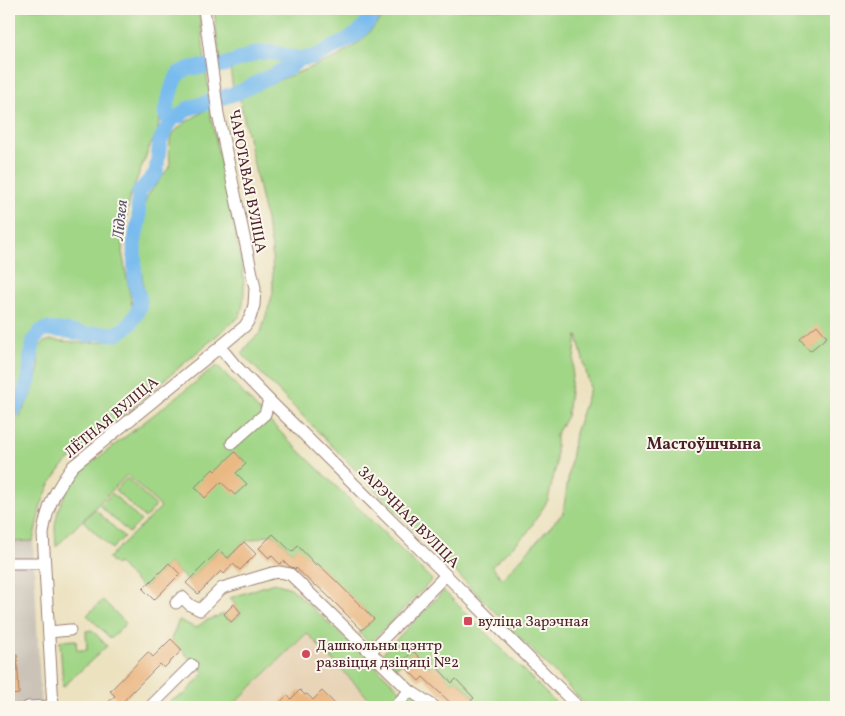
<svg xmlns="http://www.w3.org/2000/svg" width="845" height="716" font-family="Vollkorn,serif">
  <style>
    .built { fill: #e8d4b7 }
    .industrial { fill: #cbc3b8 }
    .green { fill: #a1d687; stroke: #767a59; fill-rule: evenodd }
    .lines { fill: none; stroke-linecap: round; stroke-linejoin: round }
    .river { stroke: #78bbee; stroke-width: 15 }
    .building { fill: #eab782 }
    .minor-casing { stroke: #9b8076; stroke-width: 13 }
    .minor { stroke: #fff; stroke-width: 11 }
    .poi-dot { fill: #d1495b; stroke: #fbf7ec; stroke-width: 2 }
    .labels { text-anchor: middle; stroke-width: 4; stroke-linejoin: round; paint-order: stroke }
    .street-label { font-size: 15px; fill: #4a1f2b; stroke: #fbf7ec }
    .poi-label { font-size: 15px; fill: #4a1f2b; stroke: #fbf7ec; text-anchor: start }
    .water-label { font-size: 16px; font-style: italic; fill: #5a566f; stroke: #fbf7ec }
    .neighbourhood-label { font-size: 16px; font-weight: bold; fill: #4a1f2b; stroke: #fbf7ec }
  </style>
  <rect width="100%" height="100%" fill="#fbf7ec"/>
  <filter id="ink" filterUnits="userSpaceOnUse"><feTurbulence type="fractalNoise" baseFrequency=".02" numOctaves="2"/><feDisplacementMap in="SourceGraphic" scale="10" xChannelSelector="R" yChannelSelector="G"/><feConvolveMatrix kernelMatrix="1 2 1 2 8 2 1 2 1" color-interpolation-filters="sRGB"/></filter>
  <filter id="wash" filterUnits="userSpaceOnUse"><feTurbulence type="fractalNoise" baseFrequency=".0096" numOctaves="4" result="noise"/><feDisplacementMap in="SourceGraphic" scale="20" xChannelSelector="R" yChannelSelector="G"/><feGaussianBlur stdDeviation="1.12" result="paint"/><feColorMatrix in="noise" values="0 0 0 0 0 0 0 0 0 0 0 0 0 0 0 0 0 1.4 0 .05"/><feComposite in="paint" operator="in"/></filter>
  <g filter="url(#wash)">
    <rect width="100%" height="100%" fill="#ece2c0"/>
    <polygon class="built" points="307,632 377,707 232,707 265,675"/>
    <polygon class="industrial" points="33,541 41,707 9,707 9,542"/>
    <g class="green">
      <polygon points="9,9 199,9 205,61 194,61 172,72 165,94 160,116 157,134 150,146 129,199 122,252 133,311 123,324 115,328 98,331 68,327 43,327 27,344 24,357 24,369 19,393 9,409"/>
      <polygon points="214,9 375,9 354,31 336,43 313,53 301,55 258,47 231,57 222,62 219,56"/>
      <path d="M394 9H836V707H588L242 354 249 343 261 332 273 293 272 248 239 96 337 57 361 41 380 20ZM577 335 590 388 575 433 563 513 502 579 492 566 527 533 548 500 556 466V435L567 416Z"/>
      <polygon points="259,59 281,59 289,64 233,90 230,67"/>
      <polygon points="191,70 206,70 210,98 185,108 179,114 170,120 168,111 175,84 181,74"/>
      <path d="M209 108 242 264C244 282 246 298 240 316L64 465 50 484 41 505 33 541 9 542V427L18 419 30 397 39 368 38 348 44 342 51 340 84 343 99 342 117 338 130 332 143 315 145 298 139 252 146 198 170 166C170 157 168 146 171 138 175 126 199 115 209 108Z"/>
      <path d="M215 367H219L268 420 432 580 370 643 359 633 373 618 318 564 316 565 298 547 292 552 273 534 244 542 228 558 219 550 188 581 169 563 143 589 118 563 115 565 108 558 161 507 127 475 56 547C56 540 55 533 55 527 58 500 70 483 89 465Z"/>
      <polygon points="127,478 156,506 145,518 115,490"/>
      <polygon points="112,493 141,521 129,533 100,506"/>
      <polygon points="95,509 124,537 112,549 83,521"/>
      <polygon points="274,583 291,588 347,640 353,635 381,662 376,667 400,690 405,685 433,707 377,707 307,633 231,707 164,707 172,700 185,694 204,673 171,639 179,620 196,628 205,621 224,614 231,622 241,613 230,598"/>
      <polygon points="444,591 560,707 475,707 470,702 474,697 456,679 452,683 435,666 431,669 413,652 396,668 382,654"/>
      <polygon points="103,600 126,623 111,639 87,615"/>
      <polygon points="92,630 107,646 63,687 60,641 76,640 77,650 87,650 86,631"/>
    </g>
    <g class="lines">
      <g class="river">
        <polyline points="169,124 165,112 173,84 179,73 190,68 224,65 257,53 271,52 300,59"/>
        <polyline points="9,416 22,397 29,380 32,348 34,340 41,331 47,329 67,331 88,335 97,333 117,334 130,324 135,316 139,308 140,300 135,283 134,244 139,219 138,204 139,192 156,173 160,141 169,124 173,118 180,116 187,109 239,92 291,66 300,59 314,57 342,43 357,34 379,9"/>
      </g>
    </g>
    <g id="blocks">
      <g class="building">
        <polygon points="817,325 827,337 810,351 800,339"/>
        <polygon points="235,452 246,464 236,473 247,484 235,495 221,482 205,498 195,487 213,469 215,471"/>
        <polygon points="273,534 292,552 298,546 316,565 317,563 336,581 374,619 362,630 325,593 316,585 315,586 296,568 296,569 289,566 284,561 280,564 271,555 269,558 259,548"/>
        <polygon points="244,542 256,554 240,570 233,564 224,574 221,571 198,594 186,583 219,550 228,558"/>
        <polygon points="169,563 180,574 154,600 143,589"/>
        <polygon points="234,604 241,613 231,622 224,614"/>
        <polygon points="171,639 182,650 164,668 160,664 130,694 122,703 126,707 103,707 115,696 110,691 148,652 153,657"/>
        <polygon points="413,651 431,669 435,665 452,683 456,679 474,698 470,702 474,707 455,707 423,677 419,681 401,663"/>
        <polygon points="9,654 17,654 19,694 9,695"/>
        <polygon points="300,690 305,695 307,694 313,700 322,691 338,707 276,707 287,695 291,699"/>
      </g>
    </g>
  </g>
  <g filter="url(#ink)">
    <use href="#blocks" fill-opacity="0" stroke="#9b8076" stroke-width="1"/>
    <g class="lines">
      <g class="minor-casing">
        <g id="minor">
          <polyline points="220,347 234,364 269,400 450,579 578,707"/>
          <polyline points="232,443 265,414 269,400"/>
          <polyline points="9,563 44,563"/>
          <polyline points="176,603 182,597 190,605 200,610 222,588 272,573 279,572 290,574 410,691 435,707"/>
          <polyline points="49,632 70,630"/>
          <polyline points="370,652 446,575"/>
          <polyline points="28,707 53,706"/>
          <path d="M53 707 43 534C47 505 56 489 73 466L220 347 245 326 250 318 254 305 255 288 218 114 204 9"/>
          <polyline points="150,707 192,665"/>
          <polyline points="394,707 410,691"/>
        </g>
      </g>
      <use href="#minor" class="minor"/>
    </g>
  </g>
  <g class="poi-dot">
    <rect x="463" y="616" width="10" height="10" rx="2.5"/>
    <circle cx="306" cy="654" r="5"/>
  </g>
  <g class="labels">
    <g class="street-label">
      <text transform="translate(248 181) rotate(79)" y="5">ЧАРОТАВАЯ ВУЛІЦА</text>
      <text transform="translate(111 417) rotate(-40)" y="5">ЛЁТНАЯ ВУЛІЦА</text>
      <text transform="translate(409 517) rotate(45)" y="5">ЗАРЭЧНАЯ ВУЛІЦА</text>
    </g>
    <g class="poi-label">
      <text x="478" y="626">вуліца Зарэчная</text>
      <text x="316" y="650">Дашкольны цэнтр<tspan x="316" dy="17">развіцця дзіцяці №2</tspan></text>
    </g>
    <g class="water-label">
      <text transform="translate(119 220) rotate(-84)" y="6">Лідзея</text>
    </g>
    <g class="neighbourhood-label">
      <text x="704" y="449">Мастоўшчына</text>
    </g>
  </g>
  <rect width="845" height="716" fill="none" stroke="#fbf7ec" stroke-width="30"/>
</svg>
